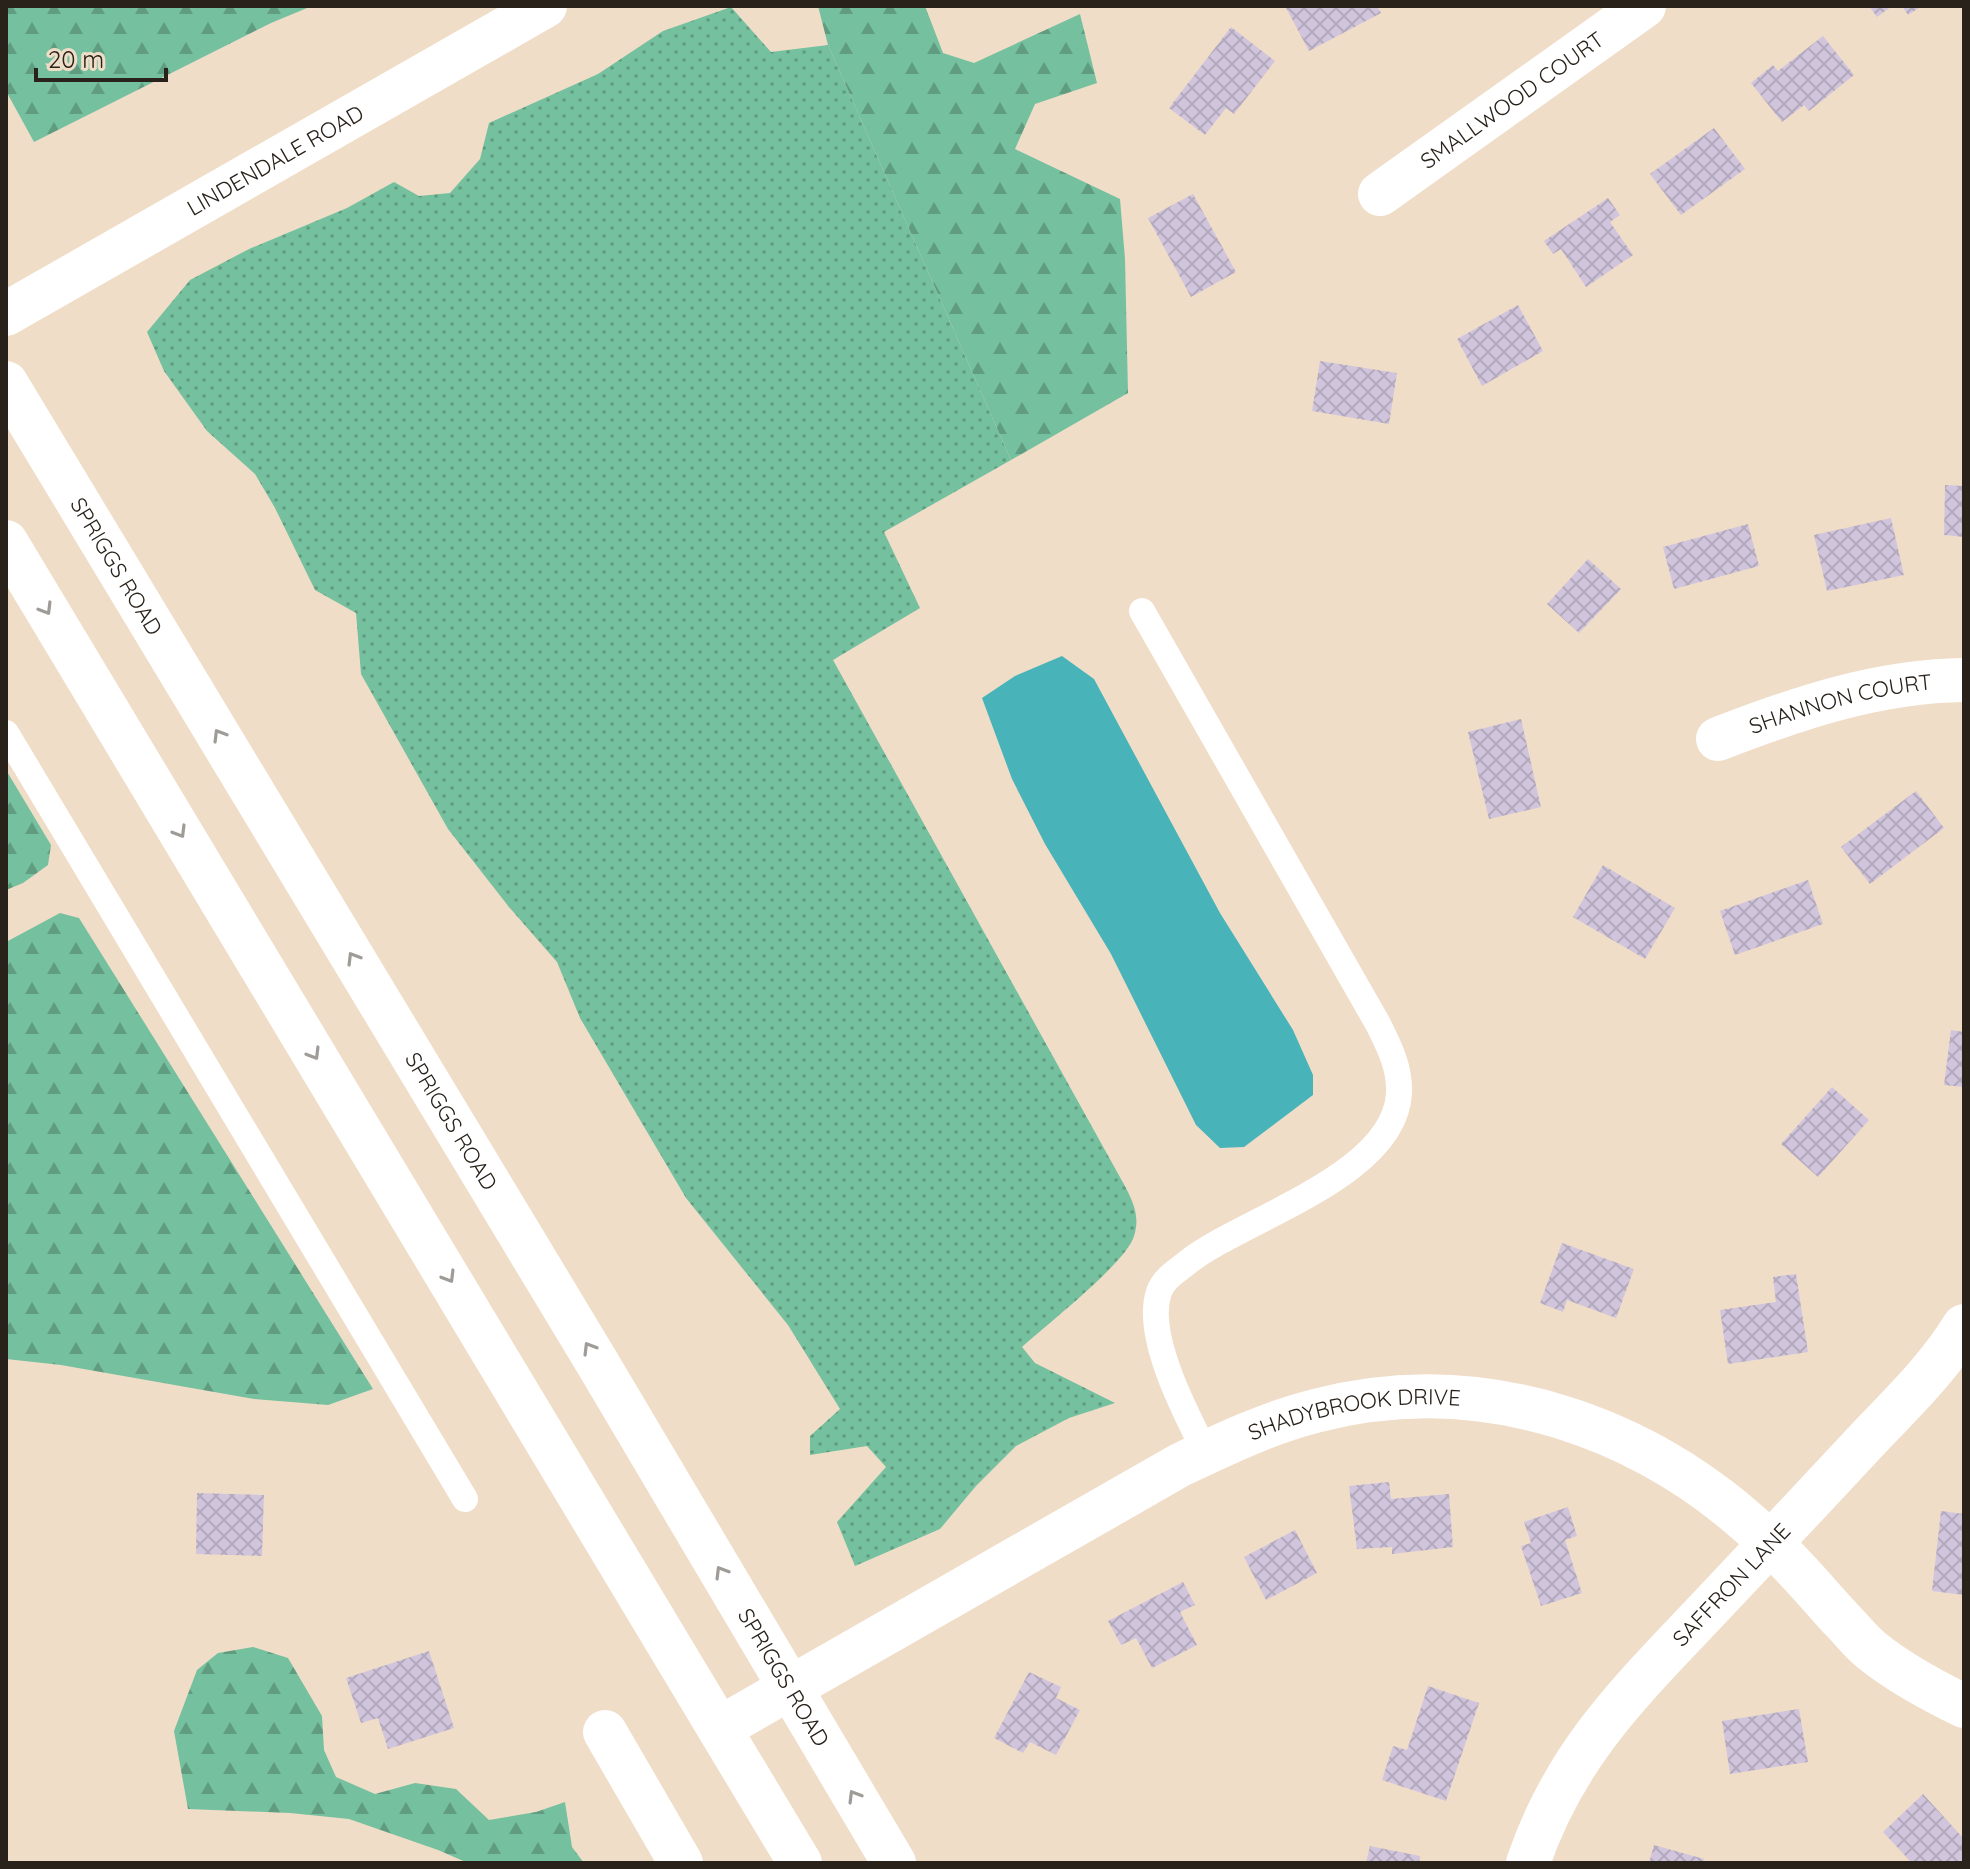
<svg xmlns="http://www.w3.org/2000/svg" width="1970" height="1869" font-family="Quicksand,sans-serif">
  <style>
    .grass { fill: url(#grass-dots) }
    .forest { fill: url(#forest-firs) }
    .water { fill: #48b3b9 }
    .building { fill: url(#building-cross-hatch) }
    .lines { fill: none; stroke-linecap: round; stroke-linejoin: round }
    .lane { stroke: #fff; stroke-width: 26 }
    .street { stroke: #fff; stroke-width: 44 }
    .secondary { stroke: #fff; stroke-width: 44 }
    .oneway { stroke: #9f9c98 }
    .labels { text-anchor: middle; stroke-width: 6; stroke-linejoin: round; paint-order: stroke }
    .street-label { font-size: 22px; fill: #29221a; stroke: #f0ddc8 }
  </style>
  <defs>
    <pattern id="grass-dots" width="8" height="8" patternUnits="userSpaceOnUse" patternTransform="scale(2)"><rect width="8" height="8" fill="#75c09e"/><path d="M2 2h.1M6 6h.1" fill="none" stroke="#609c80" stroke-width="1.8" stroke-linecap="round"/></pattern>
    <pattern id="forest-firs" width="22" height="20" patternUnits="userSpaceOnUse" patternTransform="scale(2)"><rect width="22" height="20" fill="#75c09e"/><path d="M5 1l3.5 6h-7zM16 11l3.5 6h-7z" fill="#609c80"/></pattern>
    <pattern id="building-cross-hatch" width="8" height="8" patternUnits="userSpaceOnUse" patternTransform="scale(2)"><rect width="8" height="8" fill="#d1c5dd"/><path d="M0 0l8 8M0 8l8-8" fill="none" stroke="#b3a9bd"/></pattern>
  </defs>
  <rect width="100%" height="100%" fill="#f0ddc8"/>
  <path class="grass" d="M731 7 771 52 828 45 1011 460 884 532 920 608 833 660 1126 1188C1134 1204 1140 1218 1134 1236 1127 1262 1045 1326 1022 1347L1035 1363 1115 1403 1069 1418 1016 1446 976 1486 940 1529 855 1566 837 1522 886 1467 867 1446 810 1455V1436L840 1409 788 1325 686 1198 580 1018 557 962 509 907 448 829 361 674 356 613 315 590 275 508 255 474 207 431 164 371 147 332 190 280 249 249 347 208 394 182 419 196 450 193 480 159 489 123 598 74 663 31Z"/>
  <g class="forest">
    <polygon points="6,6 312,6 271,23 34,142 6,91"/>
    <polygon points="818,6 925,6 943,53 974,63 1080,14 1097,83 1035,104 1015,149 1120,199 1125,259 1128,393 1011,460 828,45"/>
    <polygon points="6,770 51,845 48,865 23,883 6,890"/>
    <polygon points="60,913 79,918 373,1389 328,1405 254,1399 61,1365 6,1359 6,942"/>
    <polygon points="253,1647 288,1658 322,1716 324,1750 336,1777 375,1794 415,1783 456,1789 489,1820 536,1812 565,1802 572,1847 584,1863 468,1863 438,1850 349,1819 290,1813 188,1809 174,1731 197,1670 218,1653"/>
  </g>
  <polygon class="water" points="1062,656 1094,679 1220,913 1293,1030 1313,1075 1313,1095 1244,1147 1220,1148 1196,1125 1111,954 1045,844 1012,779 982,698 1015,676"/>
  <g class="building">
    <polygon points="1285,6 1377,6 1381,13 1309,51"/>
    <polygon points="1869,6 1892,6 1877,17"/>
    <polygon points="1902,6 1922,6 1908,15"/>
    <polygon points="1231,27 1275,61 1234,114 1226,108 1205,135 1169,108"/>
    <polygon points="1823,36 1854,75 1809,111 1804,105 1782,122 1751,83 1773,65 1778,71"/>
    <polygon points="1714,128 1745,169 1681,215 1650,174"/>
    <polygon points="1193,194 1236,272 1191,297 1148,218"/>
    <polygon points="1608,198 1620,215 1610,222 1633,255 1586,287 1561,249 1553,254 1544,241"/>
    <polygon points="1518,305 1543,351 1482,386 1457,339"/>
    <polygon points="1320,361 1397,373 1389,424 1312,411"/>
    <polygon points="1945,485 1964,486 1964,537 1944,535"/>
    <polygon points="1891,518 1904,575 1827,591 1814,535"/>
    <polygon points="1748,524 1759,566 1674,589 1663,547"/>
    <polygon points="1588,559 1621,589 1579,633 1547,604"/>
    <polygon points="1521,719 1541,807 1489,819 1468,732"/>
    <polygon points="1916,791 1944,828 1870,884 1841,847"/>
    <polygon points="1603,865 1675,908 1645,959 1573,917"/>
    <polygon points="1808,880 1823,924 1735,955 1720,911"/>
    <polygon points="1951,1030 1964,1032 1964,1087 1944,1085"/>
    <polygon points="1832,1087 1869,1120 1818,1177 1781,1144"/>
    <polygon points="1562,1243 1634,1269 1616,1318 1567,1300 1563,1312 1540,1303"/>
    <polygon points="1796,1274 1808,1352 1728,1364 1720,1310 1776,1302 1773,1277"/>
    <polygon points="1389,1482 1391,1499 1449,1494 1453,1547 1392,1554 1392,1547 1357,1549 1349,1486"/>
    <polygon points="197,1493 264,1495 262,1556 196,1554"/>
    <polygon points="1568,1507 1577,1536 1565,1540 1582,1593 1541,1606 1521,1546 1531,1543 1524,1522"/>
    <polygon points="1941,1511 1964,1514 1964,1595 1932,1591"/>
    <polygon points="1295,1530 1317,1573 1266,1600 1244,1557"/>
    <polygon points="1183,1582 1195,1605 1180,1612 1197,1645 1152,1668 1136,1638 1121,1645 1108,1621"/>
    <polygon points="429,1651 454,1728 388,1749 378,1718 361,1723 346,1678"/>
    <polygon points="1029,1672 1061,1687 1056,1698 1080,1710 1056,1755 1030,1742 1023,1753 994,1738"/>
    <polygon points="1428,1686 1479,1703 1446,1801 1382,1780 1393,1746 1407,1750"/>
    <polygon points="1799,1709 1808,1762 1730,1774 1722,1721"/>
    <polygon points="1923,1794 1964,1839 1964,1863 1912,1863 1883,1832"/>
    <polygon points="1654,1845 1704,1859 1703,1863 1649,1863"/>
    <polygon points="1370,1846 1420,1856 1419,1863 1366,1863"/>
  </g>
  <g class="lines">
    <g class="lane">
      <path d="M1142 611 1378 1024C1389 1046 1400 1067 1399 1093 1395 1176 1244 1218 1188 1262 1176 1272 1164 1278 1159 1292 1144 1335 1186 1414 1206 1453"/>
      <polyline points="6,733 465,1499"/>
    </g>
    <g class="street">
      <path id="s1" d="M1380 194 1644 6"/>
      <path id="s2" d="M1718 739C1798 708 1878 681 1964 680"/>
      <path id="s3" d="M720 1728 1180 1465C1224 1444 1268 1423 1315 1411 1482 1367 1650 1426 1771 1544 1796 1567 1818 1594 1841 1619 1851 1629 1860 1641 1871 1650 1899 1673 1931 1690 1964 1706"/>
      <polyline points="605,1732 681,1863"/>
      <path id="s4" d="M1528 1863C1566 1751 1634 1688 1712 1605 1764 1550 1815 1496 1866 1441 1900 1405 1938 1369 1964 1326"/>
    </g>
    <g class="secondary">
      <path id="s5" d="M6 314 545 6"/>
      <path id="s6" d="M6 383 598 1364 894 1863"/>
      <polyline points="6,542 800,1863"/>
    </g>
  </g>
  <defs><path id="oneway-chevron" d="M-2-3.5L2.5 0L-2 3.5" fill="none" stroke-width="1.6" stroke-linecap="round" stroke-linejoin="round" transform="scale(2)"/></defs>
  <g class="oneway">
    <use href="#oneway-chevron" transform="translate(46 609) rotate(59)"/>
    <use href="#oneway-chevron" transform="translate(219 735) rotate(-121)"/>
    <use href="#oneway-chevron" transform="translate(180 832) rotate(59)"/>
    <use href="#oneway-chevron" transform="translate(353 958) rotate(-121)"/>
    <use href="#oneway-chevron" transform="translate(314 1054) rotate(59)"/>
    <use href="#oneway-chevron" transform="translate(449 1277) rotate(59)"/>
    <use href="#oneway-chevron" transform="translate(589 1348) rotate(-121)"/>
    <use href="#oneway-chevron" transform="translate(721 1572) rotate(-121)"/>
    <use href="#oneway-chevron" transform="translate(854 1796) rotate(-121)"/>
  </g>
  <g class="labels">
    <g class="street-label">
      <text dy="8" stroke="none"><textPath href="#s1" startOffset="162">SMALLWOOD COURT</textPath></text>
      <text dy="8" stroke="none"><textPath href="#s5" startOffset="310">LINDENDALE ROAD</textPath></text>
      <text dy="8" stroke="none"><textPath href="#s6" startOffset="214">SPRIGGS ROAD</textPath></text>
      <text dy="8" stroke="none"><textPath href="#s2" startOffset="128">SHANNON COURT</textPath></text>
      <text dy="8" stroke="none"><textPath href="#s6" startOffset="862">SPRIGGS ROAD</textPath></text>
      <text dy="8" stroke="none"><textPath href="#s3" startOffset="714">SHADYBROOK DRIVE</textPath></text>
      <text dy="8" stroke="none"><textPath href="#s4" startOffset="348">SAFFRON LANE</textPath></text>
      <text dy="8" stroke="none"><textPath href="#s6" startOffset="1510">SPRIGGS ROAD</textPath></text>
    </g>
  </g>
  <rect width="1970" height="1869" fill="none" stroke="#29221a" stroke-width="16"/>
  <path d="M36 68v12h130v-12" fill="none" stroke="#29221a" stroke-width="4"/>
  <text x="48" y="68" font-size="24" fill="#29221a" stroke="#f0ddc8" stroke-width="6" paint-order="stroke">20 m</text>
</svg>
